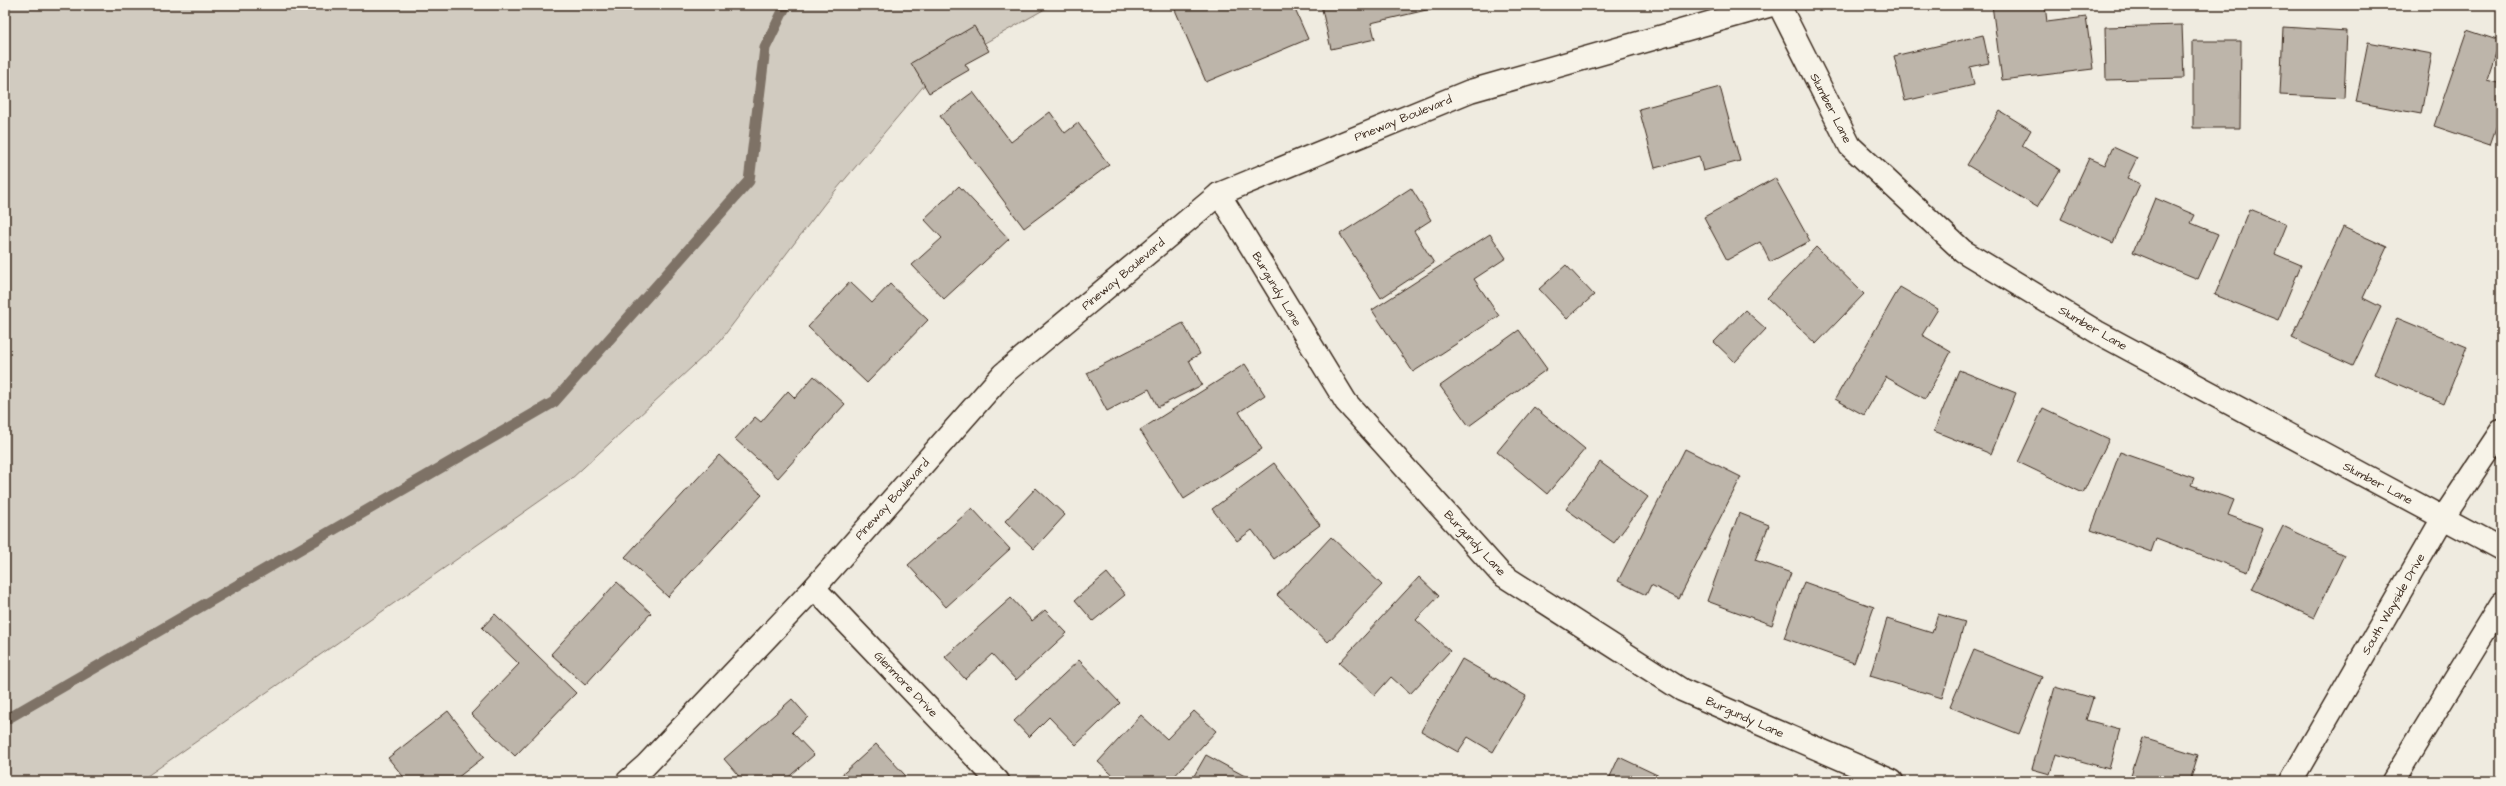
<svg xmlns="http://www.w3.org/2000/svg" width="2506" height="786" font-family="'Architects Daughter',sans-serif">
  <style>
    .green { fill: #d1cbc0; stroke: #867a6f }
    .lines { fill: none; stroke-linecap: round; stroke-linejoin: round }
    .stream { stroke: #7e7266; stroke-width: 11 }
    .building { fill: #bdb5aa; stroke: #3b2a1e }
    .minor-casing { stroke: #3b2a1e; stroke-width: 25 }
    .secondary-casing { stroke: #3b2a1e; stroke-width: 25 }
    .minor { stroke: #f7f3e8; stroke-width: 22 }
    .secondary { stroke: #f7f3e8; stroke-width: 22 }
    .labels { text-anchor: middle; stroke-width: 3; stroke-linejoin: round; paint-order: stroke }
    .street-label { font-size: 12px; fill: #3b2a1e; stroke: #f7f3e8 }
  </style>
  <rect width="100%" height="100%" fill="#efebe0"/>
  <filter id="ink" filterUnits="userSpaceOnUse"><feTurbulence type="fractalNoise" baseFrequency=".025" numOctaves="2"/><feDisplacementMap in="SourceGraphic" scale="8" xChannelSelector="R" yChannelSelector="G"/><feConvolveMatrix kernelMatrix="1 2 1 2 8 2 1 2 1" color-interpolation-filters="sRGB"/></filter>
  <g filter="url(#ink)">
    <polygon class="green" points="5,5 1052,5 937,70 825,203 720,341 570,480 140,781 5,781"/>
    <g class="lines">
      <polyline class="stream" points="5,720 554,402 749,181 765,48 786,5"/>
    </g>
    <g class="building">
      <polygon points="1173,5 1293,5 1308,39 1206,82"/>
      <polygon points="1321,5 1435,5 1435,8 1371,23 1375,39 1331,49"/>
      <polygon points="1992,5 2045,5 2047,22 2086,17 2093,69 2002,80"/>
      <polygon points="2182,25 2184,78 2106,80 2105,27"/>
      <polygon points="974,26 989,51 965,64 969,70 929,93 911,63"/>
      <polygon points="2283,27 2347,31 2344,98 2280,95"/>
      <polygon points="2467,30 2500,41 2487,80 2501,84 2501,113 2490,145 2434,126"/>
      <polygon points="1983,35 1989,63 1970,67 1974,85 1905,101 1894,56"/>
      <polygon points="2193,41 2241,41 2240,128 2193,128"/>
      <polygon points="2368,42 2432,54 2421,114 2356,102"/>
      <polygon points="1720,87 1740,161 1703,171 1699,156 1655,168 1639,109"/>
      <polygon points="973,92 1011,142 1050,112 1065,133 1078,123 1109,165 1024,228 940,116"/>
      <polygon points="2000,111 2031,130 2022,146 2060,170 2037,207 1967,165"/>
      <polygon points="2113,147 2137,158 2127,178 2140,184 2113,243 2061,219 2089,158 2105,165"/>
      <polygon points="1775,178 1810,241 1770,262 1760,242 1727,260 1704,217"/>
      <polygon points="959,186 1009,239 944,299 912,265 942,238 924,219"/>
      <polygon points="1411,188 1431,220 1414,231 1434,263 1381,298 1340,234"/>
      <polygon points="2155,198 2195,215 2191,223 2218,234 2198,279 2133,252"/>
      <polygon points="2250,209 2287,224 2275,254 2301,265 2278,320 2215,295"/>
      <polygon points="2343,227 2387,247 2363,298 2381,307 2353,366 2292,338"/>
      <polygon points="1490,234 1506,258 1474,279 1499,316 1413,372 1372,310"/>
      <polygon points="1816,247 1864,294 1816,344 1767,298"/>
      <polygon points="1566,265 1594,295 1567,319 1539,289"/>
      <polygon points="850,282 872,303 890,284 928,320 867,383 808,327"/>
      <polygon points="1900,287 1938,309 1922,335 1951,352 1925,399 1886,377 1864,415 1835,399"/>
      <polygon points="1745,310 1766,329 1735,362 1714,342"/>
      <polygon points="2397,318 2467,347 2444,404 2374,374"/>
      <polygon points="1183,323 1200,354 1189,360 1202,385 1158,407 1149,389 1107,411 1087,373"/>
      <polygon points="1519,330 1547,369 1469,426 1440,386"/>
      <polygon points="1245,364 1265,395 1239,412 1262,449 1184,499 1140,430"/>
      <polygon points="1959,370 2016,393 1991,454 1934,431"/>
      <polygon points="814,376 845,404 778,478 735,439 755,417 761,422 788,391 795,398"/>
      <polygon points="1534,407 1585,449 1547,494 1497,452"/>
      <polygon points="2043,408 2109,439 2083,493 2018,462"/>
      <polygon points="1685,449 1741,477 1679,599 1651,585 1646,595 1618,581"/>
      <polygon points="2120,452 2194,478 2191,485 2234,500 2228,515 2263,528 2247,572 2156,538 2151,552 2091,530"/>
      <polygon points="719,455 762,495 668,597 625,557"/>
      <polygon points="1600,462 1648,497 1614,543 1566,509"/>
      <polygon points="1274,463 1320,525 1274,559 1252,530 1237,541 1212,509"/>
      <polygon points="1036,488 1065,515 1034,549 1005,521"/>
      <polygon points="972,508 1010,549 946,607 908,565"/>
      <polygon points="1739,513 1769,525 1755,560 1791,573 1772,625 1707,601"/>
      <polygon points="2283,526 2344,555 2314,618 2252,589"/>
      <polygon points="1331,537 1382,585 1328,642 1277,595"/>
      <polygon points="1107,573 1125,595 1093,621 1075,600"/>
      <polygon points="1419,577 1439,596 1416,620 1450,651 1410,694 1391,677 1375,695 1339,663"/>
      <polygon points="617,582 651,613 585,685 551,654"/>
      <polygon points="1804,582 1874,607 1854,663 1784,638"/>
      <polygon points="1011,598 1032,621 1045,610 1067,633 1016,680 992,654 965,679 945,657"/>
      <polygon points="495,614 576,693 515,756 471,714 519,664 482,628"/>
      <polygon points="1938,614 1965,622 1942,698 1870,676 1887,619 1932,633"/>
      <polygon points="1974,650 2042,677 2019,734 1950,707"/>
      <polygon points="1462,659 1526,696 1493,752 1468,737 1458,752 1421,731"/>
      <polygon points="1079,660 1120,703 1076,745 1049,717 1029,737 1014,721"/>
      <polygon points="2055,687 2093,698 2086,720 2120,729 2109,769 2056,754 2050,774 2032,769"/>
      <polygon points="792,699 808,717 792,732 814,755 784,781 743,781 724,759"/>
      <polygon points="448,711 484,757 457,778 459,781 407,781 388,758"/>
      <polygon points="1194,711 1216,731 1170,781 1119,781 1098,762 1141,715 1167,739"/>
      <polygon points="2143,738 2198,755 2190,781 2129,781"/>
      <polygon points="876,744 905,775 898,781 835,781"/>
      <polygon points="1206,755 1254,781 1191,781"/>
      <polygon points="1619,757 1670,781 1608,781"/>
    </g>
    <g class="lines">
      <g class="minor-casing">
        <g id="minor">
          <polyline points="1779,5 1850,146 1963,251 2097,332 2501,549"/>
          <polyline points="1219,194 1346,402 1501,574 1682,690 1892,781"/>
          <polyline points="814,588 998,781"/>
          <polyline points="628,781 646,765 814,588 1003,374 1219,194 1470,91 1772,5"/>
        </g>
      </g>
      <g class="secondary-casing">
        <g id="secondary">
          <polyline points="2291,781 2443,518 2501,431"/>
          <polyline points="2393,781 2501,604"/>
        </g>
      </g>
      <use href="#minor" class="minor"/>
      <use href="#secondary" class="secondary"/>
    </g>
  </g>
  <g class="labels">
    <g class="street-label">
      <text transform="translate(1831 108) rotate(63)" y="4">Slumber Lane</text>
      <text transform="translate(1403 118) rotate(-22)" y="4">Pineway Boulevard</text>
      <text transform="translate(1123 274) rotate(-40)" y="4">Pineway Boulevard</text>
      <text transform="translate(1277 289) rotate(59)" y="4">Burgundy Lane</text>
      <text transform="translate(2093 328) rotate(30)" y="4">Slumber Lane</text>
      <text transform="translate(2378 483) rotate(28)" y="4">Slumber Lane</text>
      <text transform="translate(892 499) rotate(-48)" y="4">Pineway Boulevard</text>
      <text transform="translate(1475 543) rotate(47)" y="4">Burgundy Lane</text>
      <text transform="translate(2393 604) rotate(-60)" y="4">South Wayside Drive</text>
      <text transform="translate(906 684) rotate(46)" y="4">Glenmore Drive</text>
      <text transform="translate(1745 717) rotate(24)" y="4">Burgundy Lane</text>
    </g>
  </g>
  <rect width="2506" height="786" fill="none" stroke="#f7f3e8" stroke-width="20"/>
  <rect x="10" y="10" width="2486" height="766" fill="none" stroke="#3b2a1e" stroke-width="1.5" filter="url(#ink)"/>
</svg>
